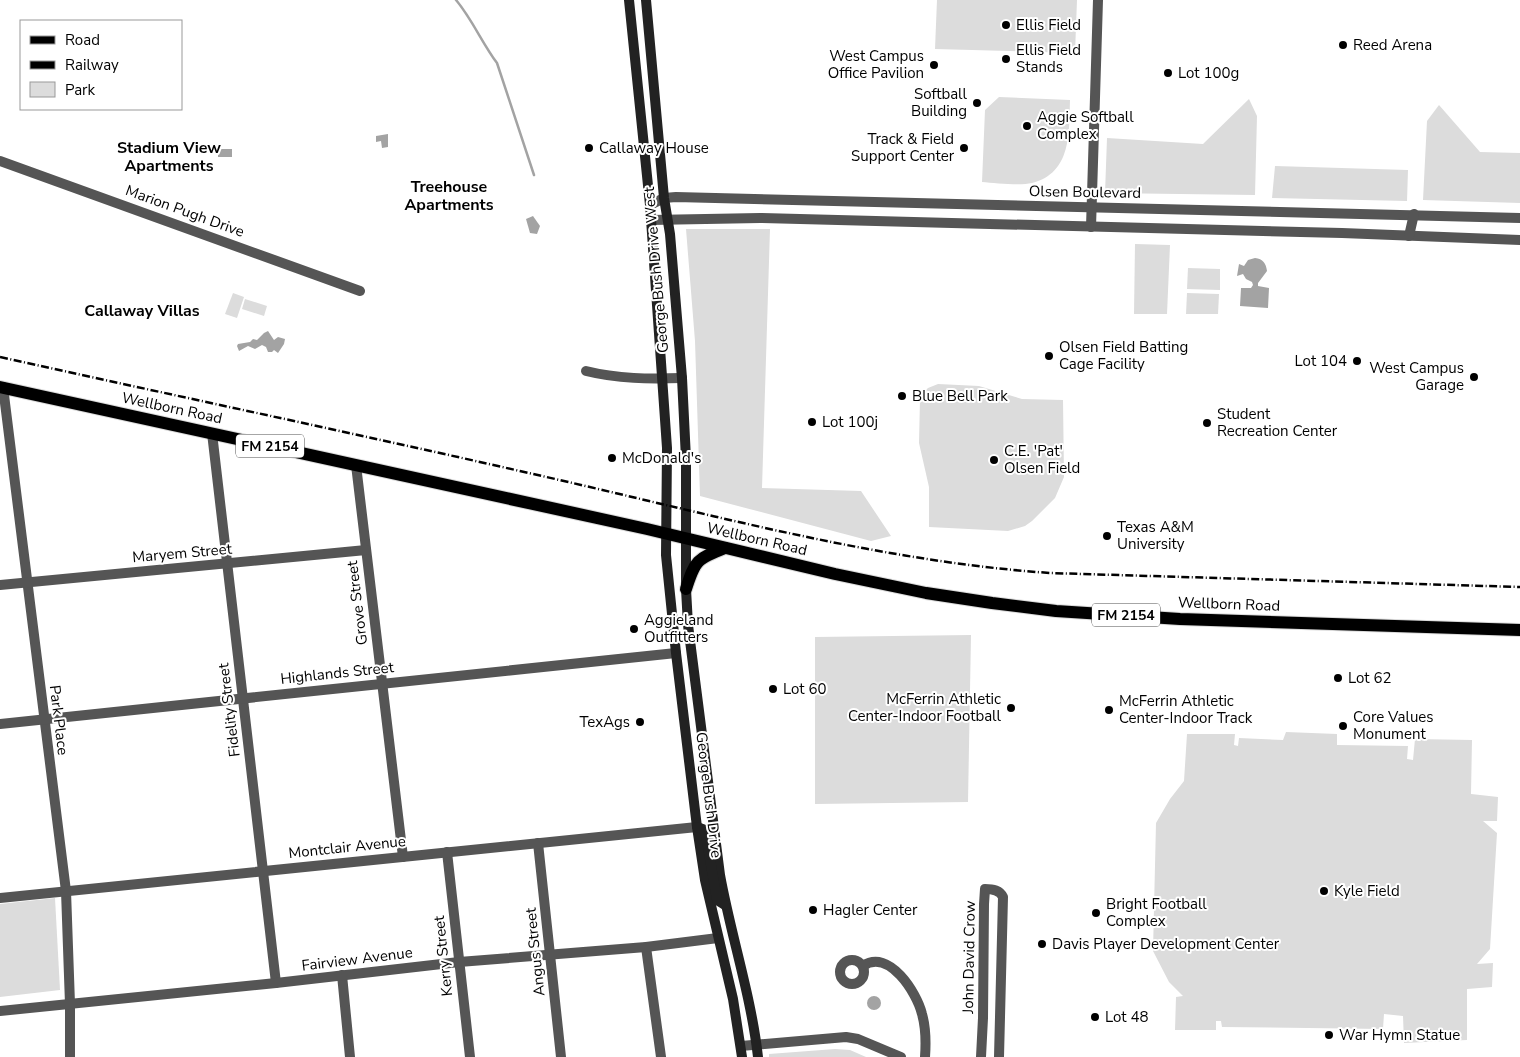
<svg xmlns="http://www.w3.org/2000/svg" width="1520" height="1057" font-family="'Nunito Sans',sans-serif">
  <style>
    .green { fill: #dcdcdc }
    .water { fill: #a3a3a3 }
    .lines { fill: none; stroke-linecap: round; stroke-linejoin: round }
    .stream { stroke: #a3a3a3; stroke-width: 2.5 }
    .primary-casing { stroke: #dbdbdb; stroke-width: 14 }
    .street { stroke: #555; stroke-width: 10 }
    .secondary { stroke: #222; stroke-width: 10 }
    .primary { stroke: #000; stroke-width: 12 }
    .rail { stroke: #000; stroke-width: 2.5; stroke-dasharray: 8 2.5 1 2.5; stroke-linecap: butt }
    .poi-dot { fill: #000; stroke: #fff; stroke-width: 2 }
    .labels { text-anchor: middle; stroke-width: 4; stroke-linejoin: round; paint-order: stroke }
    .shield { fill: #fff; stroke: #4c4c4c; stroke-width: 1 }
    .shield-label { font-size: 14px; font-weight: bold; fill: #000 }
    .poi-label { font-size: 15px; fill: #000; stroke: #fff; text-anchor: start }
    .street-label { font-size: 15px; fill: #000; stroke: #fff }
    .neighbourhood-label { font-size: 16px; font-weight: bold; fill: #000; stroke: #fff }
  </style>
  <rect width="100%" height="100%" fill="#fff"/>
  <g class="green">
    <polygon points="937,0 1077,0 1075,53 935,49"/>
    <path d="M999 97 1070 100C1069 132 1072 173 1032 183 1020 186 995 183 982 182L985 110Z"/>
    <polygon points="1249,99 1257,116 1255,195 1105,193 1107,138 1203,144"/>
    <polygon points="1439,105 1480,152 1520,153 1520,203 1423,200 1427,121"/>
    <polygon points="1275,166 1408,170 1407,201 1272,198"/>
    <polygon points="686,229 770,229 762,488 861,491 891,536 871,541 700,496 695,341"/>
    <polygon points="1135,244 1170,245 1167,314 1134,314"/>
    <polygon points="1188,268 1220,269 1220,290 1187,289"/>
    <polygon points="233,293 244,297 237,318 225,314"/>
    <polygon points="1187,293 1219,294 1218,314 1186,314"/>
    <polygon points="245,299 267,306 264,316 242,309"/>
    <polygon points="938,384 979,386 1022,399 1063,400 1064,477 1055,498 1032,521 1025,526 1008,531 929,527 929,487 919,443 920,399 924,392 928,388"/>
    <polygon points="971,635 968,802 815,804 815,637"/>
    <polygon points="1286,732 1337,734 1337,745 1408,746 1407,759 1413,760 1415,739 1472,740 1471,794 1498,797 1497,821 1483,821 1497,833 1490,949 1477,964 1493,963 1492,987 1467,989 1467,1040 1404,1043 1403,1016 1384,1014 1383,1029 1222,1027 1221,1021 1216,1021 1216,1030 1175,1030 1176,997 1183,996 1169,982 1153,951 1156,823 1170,799 1184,781 1187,734 1235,734 1234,745 1238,746 1239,738 1283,740"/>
    <polygon points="55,898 60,990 0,997 0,904"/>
    <polygon points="835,1049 850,1050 866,1057 769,1057 769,1054"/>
  </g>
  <g class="water">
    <polygon points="388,134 388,147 382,148 381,141 376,142 376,136"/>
    <rect x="218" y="149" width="14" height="8"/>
    <polygon points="533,216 540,226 537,234 530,233 526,219"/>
    <path d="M1255 258C1263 259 1266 263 1267 271L1258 283V286L1269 288 1268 308 1240 306 1241 288H1251L1253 285 1252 282 1246 279 1243 274 1237 276 1239 264 1244 266 1248 260Z"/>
    <polygon points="268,331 274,340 278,337 285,339 284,344 278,353 274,350 272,352 268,352 266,347 262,345 255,349 248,346 239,351 237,346 238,344 250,342 253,339 257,340 264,333"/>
    <circle cx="874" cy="1003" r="7"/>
  </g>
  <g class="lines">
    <path class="stream" d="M456 0C472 19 482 43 497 63L534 175"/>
    <g class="primary-casing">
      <g id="primary">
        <polyline points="0,387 647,529 835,574 926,593 992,603 1056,611 1180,619 1520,630"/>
        <path d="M686 589C695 560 697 559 725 548"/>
      </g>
    </g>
    <g class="street">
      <polyline points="0,161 360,291"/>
      <polyline points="650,205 664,198 676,197 1520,218"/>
      <polyline points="651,220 760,218 1342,233 1520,240"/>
      <polyline points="1091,227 1098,0"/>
      <polyline points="1409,236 1414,214"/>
      <path d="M586 371C618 379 649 379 682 378"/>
      <polyline points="3,387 66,891 70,1004 70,1057"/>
      <polyline points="212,433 276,983"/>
      <polyline points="356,465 403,857"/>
      <polyline points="0,585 366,550"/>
      <polyline points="0,724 676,653"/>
      <polyline points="538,843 561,1057"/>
      <polyline points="447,852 470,1057"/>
      <polyline points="0,898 697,827"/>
      <polyline points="646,947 661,1057"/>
      <circle cx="852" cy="972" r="12"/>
      <path d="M863 966C889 948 917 993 922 1014 926 1028 926 1043 925 1057"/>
      <polyline points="342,975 350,1057"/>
      <polyline points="0,1011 276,983 459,962 646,947 718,938"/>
      <polyline points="741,1046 846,1037 858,1039 901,1057"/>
      <path d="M981 1057 983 1018 984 904 985 889C993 889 1000 890 1003 897L999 1057"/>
    </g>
    <g class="secondary">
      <polyline points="629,0 650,205 667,448 666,555 676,653 697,827 705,880 733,999 742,1057"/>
      <path d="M646 0 664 198 670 234 682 378 686 459V589L688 625 720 875C731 936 751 995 758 1057"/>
      <polyline points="697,827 705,830 717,900 725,905"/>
    </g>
    <use href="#primary" class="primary"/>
    <path class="rail" d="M0 357C181 397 362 435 542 476 710 514 877 561 1050 573L1520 587"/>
  </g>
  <g class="poi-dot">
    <circle cx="1006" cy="25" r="5"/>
    <circle cx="1343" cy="45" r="5"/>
    <circle cx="1006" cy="59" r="5"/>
    <circle cx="934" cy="65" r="5"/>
    <circle cx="1168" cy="73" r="5"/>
    <circle cx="977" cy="103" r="5"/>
    <circle cx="1027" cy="126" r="5"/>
    <circle cx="589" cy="148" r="5"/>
    <circle cx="964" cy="148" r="5"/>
    <circle cx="1049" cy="356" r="5"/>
    <circle cx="1357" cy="361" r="5"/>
    <circle cx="1474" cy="377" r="5"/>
    <circle cx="902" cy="396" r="5"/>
    <circle cx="812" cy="422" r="5"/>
    <circle cx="1207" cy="423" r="5"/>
    <circle cx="612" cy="458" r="5"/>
    <circle cx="994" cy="460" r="5"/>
    <circle cx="1107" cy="536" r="5"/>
    <circle cx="634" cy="629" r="5"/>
    <circle cx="1338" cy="678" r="5"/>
    <circle cx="773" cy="689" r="5"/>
    <circle cx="1011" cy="708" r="5"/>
    <circle cx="1109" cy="710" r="5"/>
    <circle cx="640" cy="722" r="5"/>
    <circle cx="1343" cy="726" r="5"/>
    <circle cx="1324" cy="891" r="5"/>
    <circle cx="813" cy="910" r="5"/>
    <circle cx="1096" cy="913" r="5"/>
    <circle cx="1042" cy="944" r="5"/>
    <circle cx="1095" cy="1017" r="5"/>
    <circle cx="1329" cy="1035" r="5"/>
  </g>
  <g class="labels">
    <g class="shield">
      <rect x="236" y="434.5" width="68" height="23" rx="4"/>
      <rect x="1092" y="603.5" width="68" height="23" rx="4"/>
    </g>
    <g class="shield-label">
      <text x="270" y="451">FM 2154</text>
      <text x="1126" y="620">FM 2154</text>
    </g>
    <g class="poi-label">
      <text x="1016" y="30">Ellis Field</text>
      <text x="1353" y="50">Reed Arena</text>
      <text x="1016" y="55">Ellis Field<tspan x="1016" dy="17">Stands</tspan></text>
      <text x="924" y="61" text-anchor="end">West Campus<tspan x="924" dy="17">Office Pavilion</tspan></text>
      <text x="1178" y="78">Lot 100g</text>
      <text x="967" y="99" text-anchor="end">Softball<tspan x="967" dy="17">Building</tspan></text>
      <text x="1037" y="122">Aggie Softball<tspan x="1037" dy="17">Complex</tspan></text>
      <text x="954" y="144" text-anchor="end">Track &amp; Field<tspan x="954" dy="17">Support Center</tspan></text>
      <text x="599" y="153">Callaway House</text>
      <text x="1059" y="352">Olsen Field Batting<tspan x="1059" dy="17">Cage Facility</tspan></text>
      <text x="1347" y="366" text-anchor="end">Lot 104</text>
      <text x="1464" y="373" text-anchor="end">West Campus<tspan x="1464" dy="17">Garage</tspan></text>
      <text x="912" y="401">Blue Bell Park</text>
      <text x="1217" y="419">Student<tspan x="1217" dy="17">Recreation Center</tspan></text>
      <text x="822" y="427">Lot 100j</text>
      <text x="1004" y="456">C.E. 'Pat'<tspan x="1004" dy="17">Olsen Field</tspan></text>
      <text x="622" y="463">McDonald's</text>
      <text x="1117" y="532">Texas A&amp;M<tspan x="1117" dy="17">University</tspan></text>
      <text x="644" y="625">Aggieland<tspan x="644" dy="17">Outfitters</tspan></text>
      <text x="1348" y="683">Lot 62</text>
      <text x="783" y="694">Lot 60</text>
      <text x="1001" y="704" text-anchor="end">McFerrin Athletic<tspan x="1001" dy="17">Center-Indoor Football</tspan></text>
      <text x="1119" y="706">McFerrin Athletic<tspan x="1119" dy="17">Center-Indoor Track</tspan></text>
      <text x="1353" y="722">Core Values<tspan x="1353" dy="17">Monument</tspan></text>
      <text x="630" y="727" text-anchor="end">TexAgs</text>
      <text x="1334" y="896">Kyle Field</text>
      <text x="1106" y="909">Bright Football<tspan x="1106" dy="17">Complex</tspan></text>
      <text x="823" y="915">Hagler Center</text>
      <text x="1052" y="949">Davis Player Development Center</text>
      <text x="1105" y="1022">Lot 48</text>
      <text x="1339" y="1040">War Hymn Statue</text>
    </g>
    <g class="street-label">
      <text transform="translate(1085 192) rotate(1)" y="5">Olsen Boulevard</text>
      <text transform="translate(185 211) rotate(20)" y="5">Marion Pugh Drive</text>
      <text transform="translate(656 270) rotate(-95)" y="5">George Bush Drive West</text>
      <text transform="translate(172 408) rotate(12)" y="5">Wellborn Road</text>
      <text transform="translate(757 539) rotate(13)" y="5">Wellborn Road</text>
      <text transform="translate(182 553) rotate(-5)" y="5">Maryem Street</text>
      <text transform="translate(357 603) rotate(-97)" y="5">Grove Street</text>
      <text transform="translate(1229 604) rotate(2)" y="5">Wellborn Road</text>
      <text transform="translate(337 673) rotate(-6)" y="5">Highlands Street</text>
      <text transform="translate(229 710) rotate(-97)" y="5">Fidelity Street</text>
      <text transform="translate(59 720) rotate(83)" y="5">Park Place</text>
      <text transform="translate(709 795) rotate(83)" y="5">George Bush Drive</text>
      <text transform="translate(347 847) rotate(-6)" y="5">Montclair Avenue</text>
      <text transform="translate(535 952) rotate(-96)" y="5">Angus Street</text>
      <text transform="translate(443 956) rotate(-96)" y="5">Kerry Street</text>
      <text transform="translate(969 957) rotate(-89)" y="5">John David Crow</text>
      <text transform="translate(357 959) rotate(-7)" y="5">Fairview Avenue</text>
    </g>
    <g class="neighbourhood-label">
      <text x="169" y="153">Stadium View<tspan x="169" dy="18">Apartments</tspan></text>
      <text x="449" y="192">Treehouse<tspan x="449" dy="18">Apartments</tspan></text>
      <text x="142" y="316">Callaway Villas</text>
    </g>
  </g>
  <rect x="20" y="20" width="162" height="90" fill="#ffffff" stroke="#999999"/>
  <rect x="30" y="36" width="25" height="8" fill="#000000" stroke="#999999"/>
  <text x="65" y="45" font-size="15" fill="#000000">Road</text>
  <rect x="30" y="61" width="25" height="8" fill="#000000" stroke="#999999"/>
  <text x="65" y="70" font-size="15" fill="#000000">Railway</text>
  <rect x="30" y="82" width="25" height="15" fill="#dcdcdc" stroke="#999999"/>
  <text x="65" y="95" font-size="15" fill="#000000">Park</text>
</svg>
